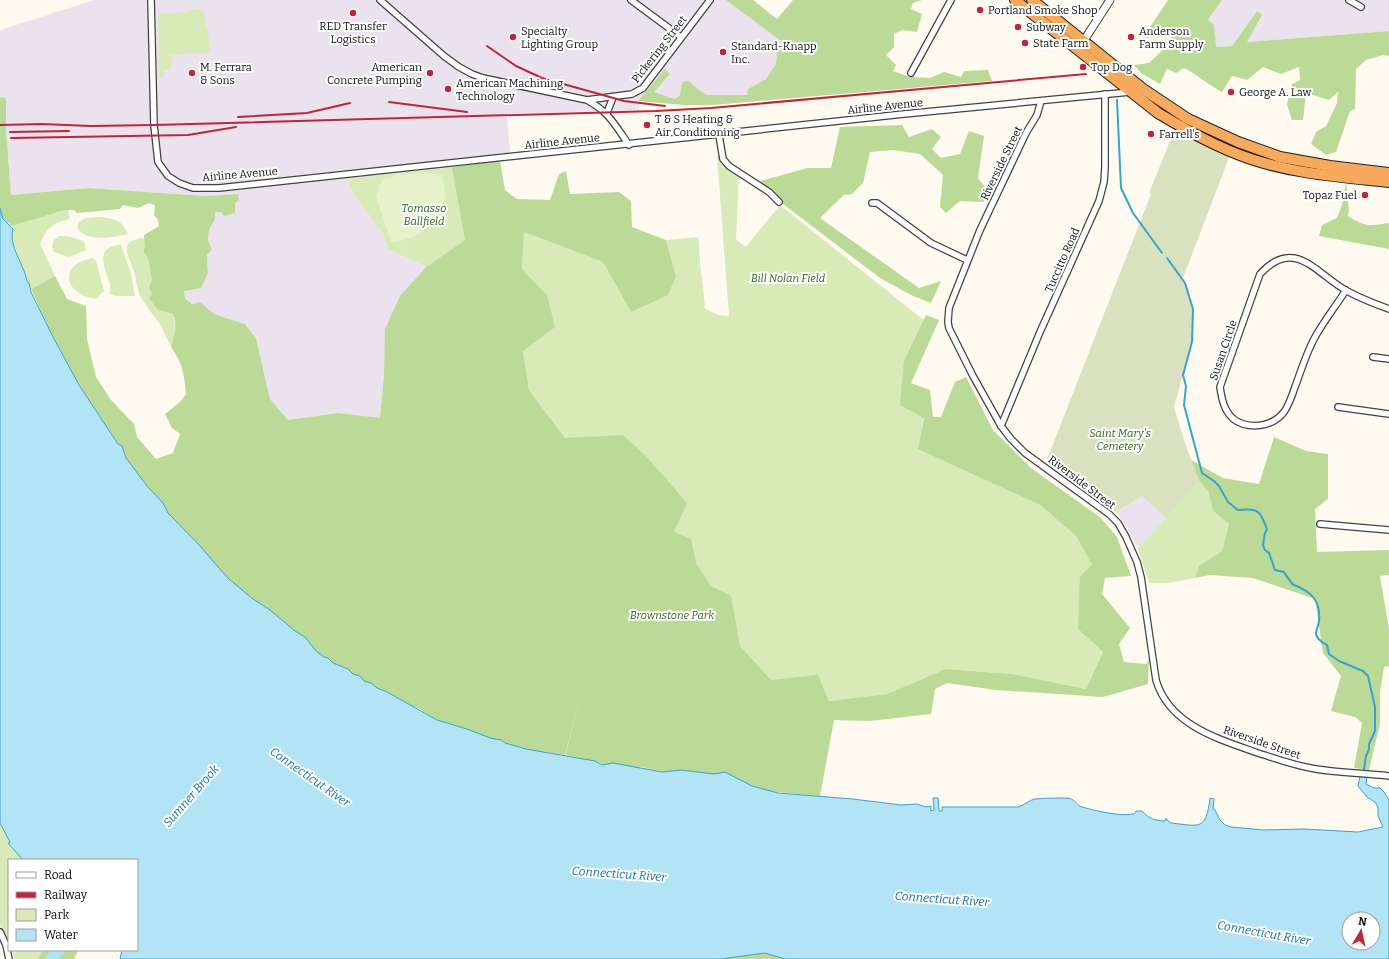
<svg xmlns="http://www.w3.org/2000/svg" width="1389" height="959" font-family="Bitter,serif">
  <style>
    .industrial { fill: #eae2ed }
    .green { fill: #d7eab8 }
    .forest { fill: #bcda97 }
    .cemetery { fill: #dae1c0 }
    .pitch { fill: #e7f1ca }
    .water { fill: #b3e4f6; stroke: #3aa2ce; fill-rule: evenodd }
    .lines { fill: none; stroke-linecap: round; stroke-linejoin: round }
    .stream { stroke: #3aa2ce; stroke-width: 2 }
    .river { stroke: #b3e4f6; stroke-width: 11 }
    .minor-casing { stroke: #414141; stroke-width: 8 }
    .tertiary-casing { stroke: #414141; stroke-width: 9 }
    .trunk-casing { stroke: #1f1f1f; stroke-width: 12 }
    .minor { stroke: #fff; stroke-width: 5.5 }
    .tertiary { stroke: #fff; stroke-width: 7 }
    .trunk { stroke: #f7aa5e; stroke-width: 10 }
    .rail { stroke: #bf253c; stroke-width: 2 }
    .poi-dot { fill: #bf253c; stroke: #fff; stroke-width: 1.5 }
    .labels { text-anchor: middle; stroke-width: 4; stroke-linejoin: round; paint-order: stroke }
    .poi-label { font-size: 11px; fill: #0e0e0e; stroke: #fff; text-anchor: start }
    .street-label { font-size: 11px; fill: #0e0e0e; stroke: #fff }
    .park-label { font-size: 11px; font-style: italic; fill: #34661d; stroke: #fff }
    .water-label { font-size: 12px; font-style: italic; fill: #1672a1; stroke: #fff }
  </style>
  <rect width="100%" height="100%" fill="#fffaef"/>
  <g class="industrial">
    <polygon points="94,0 726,0 785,43 777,53 776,64 766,79 748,89 748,95 707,95 695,87 675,99 653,92 670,75 639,101 639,110 507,114 510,153 452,159 452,167 347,179 353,193 383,234 388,249 426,267 400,296 384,375 380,419 338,413 288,420 270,399 256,338 245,324 214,314 200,302 192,304 185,298 184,291 208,273 207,255 212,250 208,240 209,230 215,219 215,212 234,208 238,194 205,196 88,188 11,195 6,128 6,98 0,97 0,30"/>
    <polygon points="1222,0 1389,0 1389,31 1246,42 1262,15 1257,11 1232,46 1215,47 1214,25 1208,20"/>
    <polygon points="1142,496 1166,518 1138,549 1127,527 1116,512"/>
  </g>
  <g class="green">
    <polygon points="194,9 200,10 205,14 204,19 208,31 210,53 180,54 179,55 171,55 171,69 164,70 164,76 161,78 159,77 158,14 187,12"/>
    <path d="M717 155 739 173 736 240 746 247 780 205 931 326 905 383 925 405 919 449 1040 505 1076 536 1092 565 1078 629 1103 652 1086 689 1012 674 947 669 887 694 829 701 821 682 808 795 769 791 752 786 723 772 714 774 674 770 662 772 602 765 595 761 555 753 165 508 163 504 293 465 579 438H565L529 390 523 351 547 295 522 269 524 232 603 262 631 312 676 276 666 240 698 237C700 249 699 260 701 271 703 284 704 296 705 309L719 315 729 316Z"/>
    <polygon points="480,164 465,240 426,267 388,249 383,234 353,193 347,179"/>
    <path d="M65 210H68L70 219C53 223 47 227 40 244L55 276 31 289 13 244 12 236 13 229 12 226Z"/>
    <path d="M99 217C115 219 121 219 128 234 113 237 88 243 77 228L79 222 86 218Z"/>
    <polygon points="59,236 67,236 84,241 86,250 69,257 54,252 52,246 54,240"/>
    <path d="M140 238 145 239V247L143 251 147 256 151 266 150 274 152 280V294L158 310 173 314C177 325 174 335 171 347L160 324 147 307 139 294 134 271 127 253V246L129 242Z"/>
    <path d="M121 244 131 274 135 296H116L110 294C110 291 110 287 110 284 107 275 99 259 106 250 110 246 116 246 121 244Z"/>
    <path d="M93 258 96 261 104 291 96 299C63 294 58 264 93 258Z"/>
    <polygon points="1199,481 1208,491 1213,511 1229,524 1222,551 1199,566 1195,578 1169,583 1149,583 1138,549"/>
    <polygon points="0,823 10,842 8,843 23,860 9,860 9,941 0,924"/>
    <polygon points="12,950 44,950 37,959 14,959"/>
  </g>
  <g class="forest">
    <polygon points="726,0 753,0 777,19 793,0 922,0 913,3 911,9 922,14 917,32 902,30 894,34 894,47 886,55 896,65 893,71 910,77 930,78 944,72 961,77 964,71 988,70 992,81 713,105 684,105 638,101 665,69 670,74 654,92 675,99 680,95 682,82 689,81 695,87 707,95 747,95 748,89 766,79 776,64 777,53 784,43"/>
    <path d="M1168 0H1222L1208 20 1214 25 1216 47 1232 46 1257 11 1262 15 1247 42 1389 31V56L1383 55 1366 60 1356 69 1355 109 1350 111 1336 152 1326 155 1311 144 1316 132 1326 126 1337 103 1338 92 1329 100 1306 93 1303 120H1292L1287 104 1292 84 1300 80 1299 67 1281 74 1263 67 1247 80 1232 76 1222 92C1208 85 1198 75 1184 68L1176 73 1167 69 1160 84 1141 73 1134 65 1149 63 1173 40 1166 29H1158L1148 38 1144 36Z"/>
    <path d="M0 97 6 98V128L11 195 88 188 205 196 238 194 239 200 235 203V213L224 216 221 212H215V219L209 230 208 240 212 250 207 255 208 273 201 288 184 291 185 298 192 304 200 302 214 314 245 324 256 338 270 399 288 420 338 413 380 418 384 375 385 329 400 296 426 267 465 240 452 167 500 161 505 190 517 199 550 200 559 174 566 171 570 194 619 192 631 201 632 227 666 240 676 276 668 295 631 312 603 262 524 232 522 269 547 295 555 327 523 351 529 390 565 438 623 435 646 456 687 503 674 532 691 539 696 563 711 586 731 596 740 646 771 680 818 675 829 701 887 694 946 669 1012 674 1086 689 1103 652 1078 629 1080 576 1092 565 1076 536 1040 505 918 449 924 418 900 405 904 361 926 315 939 320 911 383 930 390 933 417H941L955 382 966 377 993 430 1031 468 1101 518 1117 537 1131 576 1105 578 1102 594 1130 628 1119 644 1124 662 1146 664 1149 659 1148 684 1103 697 996 690 947 683 935 689 931 714 870 721 834 720 820 796 769 791 752 786 725 772 714 774 681 770 664 772 643 767 603 765 599 762 566 755 579 699 565 755 526 749 505 743 501 740 490 739 467 729 432 718 420 709 409 705 387 692 377 688 371 683 364 681 360 676 353 674 348 669 333 663 328 658 324 657 316 651 305 637 295 631 270 610 253 599 229 579 218 567 201 547 168 513 163 503 147 486 126 458 124 450 114 438 79 385 52 335 31 289 55 276 67 299 86 306 87 339 96 377 111 400 134 424 137 437 156 459 173 453 180 434 172 428 165 414 181 401 186 394C184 374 183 364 171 347 174 335 178 325 173 314L158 310 149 298 152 294 149 287 152 280C148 268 153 263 143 251L145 247 144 235 159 226 158 220 154 215 155 205 149 203 138 208 123 205 120 209 77 213 74 210H65L12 226 3 219 0 208Z"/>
    <polygon points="902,125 909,137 932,129 941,137 932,149 941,158 960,154 969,131 984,136 978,178 989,192 983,202 960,201 946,213 940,207 943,175 920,154 893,150 870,152 863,183 852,194 844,195 820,218 919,288 941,281 931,303 911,295 880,278 783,204 760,181 808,168 831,168 840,127"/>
    <path d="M1346 182 1349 211 1348 216C1365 227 1369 226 1389 223V249L1319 236 1322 225 1337 218 1342 205Z"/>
    <polygon points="1274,437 1306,451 1328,454 1328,499 1315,509 1317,552 1389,550 1389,575 1380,576 1389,629 1389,666 1384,667 1380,692 1380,724 1369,770 1354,768 1362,723 1355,717 1331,711 1341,676 1323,653 1315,599 1253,578 1210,575 1195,578 1199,566 1222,551 1229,524 1213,511 1208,491 1199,481 1191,460 1223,478 1259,484"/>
    <polygon points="44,950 79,950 75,956 75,959 37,959"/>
    <polygon points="766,953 785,959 721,959"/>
  </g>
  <polygon class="cemetery" points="1177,128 1230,155 1183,278 1193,309 1192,342 1174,407 1185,443 1199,481 1166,518 1142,496 1116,512 1046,462 1151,194 1149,193 1174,131"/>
  <path class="pitch" d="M420 173 442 175C443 182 446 190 445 197 442 213 427 231 412 237 406 240 398 241 391 242L376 196 378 192 379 185 385 178 390 179 394 175Z"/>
  <path class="water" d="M0 208 3 219 13 229C8 246 24 264 27 281L29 283 31 292 52 335 79 385 114 438 118 444 122 446 126 458 147 486 163 503 168 513 201 547 218 567 229 579 253 599 270 610 295 631 305 637 316 651 324 657 328 658 333 663 348 669 353 674 360 676 364 681 371 683 377 688 387 692 437 720 467 729 490 738 501 740 505 743 526 749 595 761 602 765 613 763 662 772 681 770 714 774 725 772 752 786 778 793 853 799 901 805 917 804 926 807 931 806V811L934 810 933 798H938L939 811H942V807H1018C1025 805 1029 800 1035 799 1045 798 1056 798 1066 798 1075 798 1076 805 1082 807 1092 810 1122 817 1132 814 1135 814 1135 813 1136 811H1142C1148 818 1155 821 1165 821L1166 818 1168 821 1171 823C1200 826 1206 831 1210 798L1214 799 1213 809 1215 810 1220 820 1225 825 1231 827 1264 830 1304 829 1358 832 1383 827 1378 816V807L1375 802 1367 797 1358 786 1360 776 1367 777 1366 784 1374 788H1380L1384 792 1389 800V959H785L765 953 721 959H120L122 950H137V860H23L8 843 10 842 0 823ZM1349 919H1373V943H1349Z"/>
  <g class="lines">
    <g class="stream">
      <polyline points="1117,100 1121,188 1133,213 1162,253"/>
      <path d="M1167 258 1185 283 1193 309 1192 342 1183 375 1186 386 1184 405 1202 473 1214 481 1219 486 1228 502 1238 510C1258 508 1260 510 1267 529L1265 533 1263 545 1265 550 1269 553 1275 570 1284 572C1286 577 1290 579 1292 584 1312 592 1321 600 1319 622 1318 626 1316 631 1316 634 1317 640 1323 643 1327 645L1329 654 1339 661 1363 671 1368 676 1375 707V731L1369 744V749L1366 756 1364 769"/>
    </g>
    <polyline class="river" points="51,959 59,950"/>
    <g class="minor-casing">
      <g id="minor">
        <polyline points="151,0 154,125 158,162 168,176 179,183 193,188 219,188 904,114 1130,92"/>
        <polyline points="380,0 444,56 459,67 472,74 483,78 587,100 632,94 643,88 710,0"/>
        <polyline points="631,0 681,37"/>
        <polyline points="1349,0 1361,7"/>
        <polyline points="911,73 951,0"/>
        <path d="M587 100C609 112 615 125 629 145"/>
        <path d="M1041 101 1037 115 1026 133 980 230 949 308 948 322 949 328 973 376 1001 426 1011 439 1025 453 1109 514 1118 523 1126 537 1137 562 1141 577 1156 680C1169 725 1218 739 1258 753 1277 759 1296 766 1316 769 1340 773 1365 773 1389 776"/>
        <polyline points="607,113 613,97"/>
        <polyline points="719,135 723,159 729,166 769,192 779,202"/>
        <polyline points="872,203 877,203 931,243 967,260"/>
        <path d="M1346 290C1336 306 1323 322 1314 339 1306 354 1301 371 1295 387 1292 396 1289 405 1284 412 1274 425 1257 428 1243 424 1226 419 1222 402 1220 387L1260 274C1295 236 1316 274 1347 291 1360 298 1375 304 1389 309"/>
        <polyline points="1373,357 1389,359"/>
        <polyline points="1338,407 1389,414"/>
        <polyline points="1001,426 1040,332 1099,201 1104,182 1105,167 1105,94"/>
        <polyline points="1320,524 1389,530"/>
        <polyline points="0,932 6,945 9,959"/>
      </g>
    </g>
    <g class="tertiary-casing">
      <polyline id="tertiary" points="1081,45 1110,0"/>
    </g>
    <g class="trunk-casing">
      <g id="trunk">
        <path d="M1015 0 1158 113C1188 131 1218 148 1251 159 1295 174 1343 177 1389 182"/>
        <polyline points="1032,0 1143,89 1188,119 1238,142 1280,157 1330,166 1389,173"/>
      </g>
    </g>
    <use href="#minor" class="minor"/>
    <use href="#tertiary" class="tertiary"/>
    <use href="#trunk" class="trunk"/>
    <g class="rail">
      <polyline points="487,46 516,66 542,78 624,101 665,106"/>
      <polyline points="389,102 467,112"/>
      <polyline points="238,117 307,113 350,103"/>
      <polyline points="0,125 42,124 91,126 154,125 656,111 711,108 1086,74"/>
      <polyline points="10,132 69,131"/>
      <polyline points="11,138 188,135 236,127"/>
    </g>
  </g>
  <g class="poi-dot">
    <circle cx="980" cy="10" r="4"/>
    <circle cx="353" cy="13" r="4"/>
    <circle cx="1018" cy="27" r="4"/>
    <circle cx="513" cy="37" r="4"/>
    <circle cx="1131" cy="37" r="4"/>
    <circle cx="1025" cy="43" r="4"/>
    <circle cx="723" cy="52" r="4"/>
    <circle cx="1083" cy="67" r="4"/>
    <circle cx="192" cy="73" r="4"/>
    <circle cx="430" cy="73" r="4"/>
    <circle cx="448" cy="89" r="4"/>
    <circle cx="1231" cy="92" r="4"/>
    <circle cx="647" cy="125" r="4"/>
    <circle cx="1151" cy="134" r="4"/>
    <circle cx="1365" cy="195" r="4"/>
  </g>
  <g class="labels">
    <g class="poi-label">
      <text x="988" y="14">Portland Smoke Shop</text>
      <text x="353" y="30" text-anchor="middle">RED Transfer<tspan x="353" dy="13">Logistics</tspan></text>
      <text x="1026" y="31">Subway</text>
      <text x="521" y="35">Specialty<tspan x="521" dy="13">Lighting Group</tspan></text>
      <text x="1139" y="35">Anderson<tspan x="1139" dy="13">Farm Supply</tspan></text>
      <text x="1033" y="47">State Farm</text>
      <text x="731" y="50">Standard-Knapp<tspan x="731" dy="13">Inc.</tspan></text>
      <text x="200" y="71">M. Ferrara<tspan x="200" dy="13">&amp; Sons</tspan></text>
      <text x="422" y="71" text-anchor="end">American<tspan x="422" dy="13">Concrete Pumping</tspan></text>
      <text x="1091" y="71">Top Dog</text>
      <text x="456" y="87">American Machining<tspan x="456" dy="13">Technology</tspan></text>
      <text x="1239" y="96">George A. Law</text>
      <text x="655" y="123">T &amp; S Heating &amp;<tspan x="655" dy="13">Air Conditioning</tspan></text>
      <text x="1159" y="138">Farrell's</text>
      <text x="1357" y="199" text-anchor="end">Topaz Fuel</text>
    </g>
    <g class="street-label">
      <text transform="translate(659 49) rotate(-52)" y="4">Pickering Street</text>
      <text transform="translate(885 106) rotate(-6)" y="4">Airline Avenue</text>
      <text transform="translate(562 141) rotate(-6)" y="4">Airline Avenue</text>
      <text transform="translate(1001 163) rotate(-64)" y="4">Riverside Street</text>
      <text transform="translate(240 174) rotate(-5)" y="4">Airline Avenue</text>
      <text transform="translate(1062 260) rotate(-66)" y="4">Tuccitto Road</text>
      <text transform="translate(1223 350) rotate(-71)" y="4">Susan Circle</text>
      <text transform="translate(1082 482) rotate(37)" y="4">Riverside Street</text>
      <text transform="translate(1262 742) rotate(19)" y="4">Riverside Street</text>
    </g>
    <g class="park-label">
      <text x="424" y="212">Tomasso<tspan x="424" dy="13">Ballfield</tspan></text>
      <text x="788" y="282">Bill Nolan Field</text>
      <text x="1120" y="437">Saint Mary's<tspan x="1120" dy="13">Cemetery</tspan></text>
      <text x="672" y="619">Brownstone Park</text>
    </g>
    <g class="water-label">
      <text transform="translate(310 777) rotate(35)" y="4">Connecticut River</text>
      <text transform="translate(191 796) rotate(-49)" y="4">Sumner Brook</text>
      <text transform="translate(619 874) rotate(4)" y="4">Connecticut River</text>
      <text transform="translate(942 899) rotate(4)" y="4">Connecticut River</text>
      <text transform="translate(1264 933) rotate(10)" y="4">Connecticut River</text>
    </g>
  </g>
  <rect x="8" y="859" width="130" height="92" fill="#ffffff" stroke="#9f9f9f"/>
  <rect x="16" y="872" width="20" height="6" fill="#ffffff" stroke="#9f9f9f"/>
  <text x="44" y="879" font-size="12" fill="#0e0e0e">Road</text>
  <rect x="16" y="892" width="20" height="6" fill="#bf253c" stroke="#9f9f9f"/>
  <text x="44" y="899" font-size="12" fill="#0e0e0e">Railway</text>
  <rect x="16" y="909" width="20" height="12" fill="#d7eab8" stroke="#9f9f9f"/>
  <text x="44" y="919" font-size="12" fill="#0e0e0e">Park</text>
  <rect x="16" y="929" width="20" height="12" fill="#b3e4f6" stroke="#9f9f9f"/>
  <text x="44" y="939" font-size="12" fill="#0e0e0e">Water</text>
  <g transform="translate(1361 931) rotate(9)"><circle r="19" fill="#ffffff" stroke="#9f9f9f"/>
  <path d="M0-3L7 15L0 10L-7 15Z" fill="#bf253c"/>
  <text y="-6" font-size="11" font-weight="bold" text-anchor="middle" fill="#0e0e0e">N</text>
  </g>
</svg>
